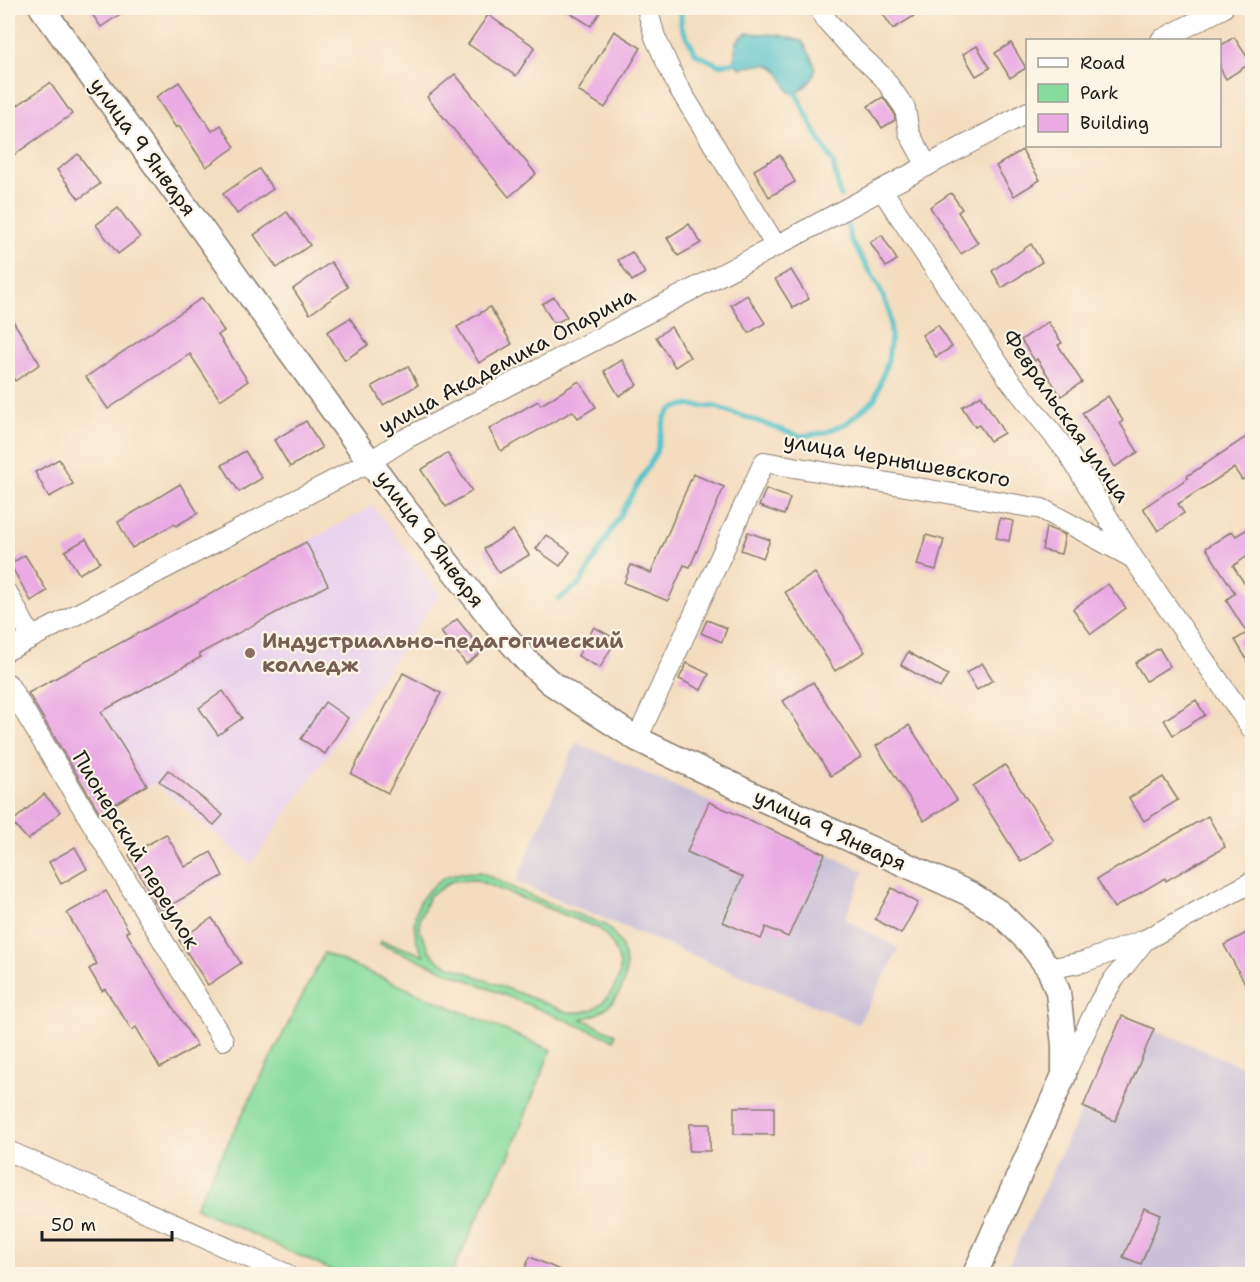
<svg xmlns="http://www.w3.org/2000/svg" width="1260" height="1282" font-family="'Shantell Sans',sans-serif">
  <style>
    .built { fill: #e8d2ee }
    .industrial { fill: #c9bfd7 }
    .green { fill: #86dc9f; stroke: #517c5e; stroke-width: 1.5; fill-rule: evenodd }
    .water { fill: #56c3cb; stroke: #397074; stroke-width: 1.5 }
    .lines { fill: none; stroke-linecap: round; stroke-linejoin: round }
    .stream { stroke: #56c3cb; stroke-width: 5 }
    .building { fill: #eaaae4 }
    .minor-casing { stroke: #887c6e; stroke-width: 22 }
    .major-casing { stroke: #887c6e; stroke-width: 27 }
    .minor { stroke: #fff; stroke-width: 20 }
    .major { stroke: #fff; stroke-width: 24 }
    .education-dot { fill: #8d6e63; stroke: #fcf5e5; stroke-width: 2 }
    .labels { text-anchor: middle; stroke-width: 4.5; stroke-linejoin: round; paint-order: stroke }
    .street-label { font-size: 21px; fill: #1c1c1c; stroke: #fcf5e5 }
    .education-label { font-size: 21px; font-weight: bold; fill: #785e54; stroke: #fcf5e5; text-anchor: start }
  </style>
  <rect width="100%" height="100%" fill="#fcf5e5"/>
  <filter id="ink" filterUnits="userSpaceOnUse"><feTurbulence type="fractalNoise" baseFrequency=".0167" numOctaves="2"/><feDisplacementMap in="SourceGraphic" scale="12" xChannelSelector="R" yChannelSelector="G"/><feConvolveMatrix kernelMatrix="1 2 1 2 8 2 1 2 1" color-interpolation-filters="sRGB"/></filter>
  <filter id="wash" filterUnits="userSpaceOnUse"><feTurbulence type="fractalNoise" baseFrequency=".008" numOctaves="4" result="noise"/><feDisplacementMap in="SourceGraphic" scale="24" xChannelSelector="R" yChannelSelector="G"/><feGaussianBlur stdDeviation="1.35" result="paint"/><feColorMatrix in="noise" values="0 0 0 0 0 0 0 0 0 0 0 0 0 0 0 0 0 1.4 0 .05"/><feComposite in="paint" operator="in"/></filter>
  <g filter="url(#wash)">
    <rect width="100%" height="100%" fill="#f4ddbf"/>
    <polygon class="built" points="373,506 440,594 251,864 154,783 100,814 27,694"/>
    <g class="industrial">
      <polygon points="576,742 864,871 845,919 899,949 858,1024 516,882"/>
      <polygon points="1122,1016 1252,1071 1252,1274 1004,1274 1083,1107"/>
    </g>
    <g class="green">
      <path d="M480 872 533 897 605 925C634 950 633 991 600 1012 594 1016 587 1017 582 1019L615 1034 614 1040 380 944 381 941 424 955C408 930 412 902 436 884 439 882 443 877 447 876 456 872 470 873 480 872ZM476 880 600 929C609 938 616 948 619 961 624 979 607 1003 591 1010 583 1013 576 1013 567 1012L438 961 430 951 420 932V918L429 896 452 881Z"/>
      <polygon points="324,953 551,1050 508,1159 501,1169 451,1274 339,1274 195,1208"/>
    </g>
    <path class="water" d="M747 33 779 35 802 41C818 67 823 75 795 94L789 92C776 63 773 61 742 68L735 64C735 49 733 41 747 33Z"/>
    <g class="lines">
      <g class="stream">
        <polyline points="681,8 681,26 696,54 719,65 740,61"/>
        <polyline points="793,87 813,128 833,162 840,196"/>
        <polyline points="559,599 580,584 656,453 665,417 671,410 684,405 716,407 800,436 824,433 847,423 875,399 888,360 891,336 889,311 879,287 851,240 847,224"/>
      </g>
    </g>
    <g id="blocks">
      <g class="building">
        <polygon points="88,8 129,8 101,27"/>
        <polygon points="562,8 603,8 591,26"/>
        <polygon points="879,8 927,8 893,29"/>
        <polygon points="488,15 535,47 516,76 468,44"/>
        <polygon points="614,31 641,48 605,108 578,91"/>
        <polygon points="1234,37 1251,63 1226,79 1220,68 1220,46"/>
        <polygon points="1011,43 1026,68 1010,78 995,53"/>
        <polygon points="977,46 990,68 976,76 963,54"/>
        <polygon points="455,74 536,174 509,197 427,97"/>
        <polygon points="179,82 212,131 221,125 235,147 206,167 179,126 176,128 156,97"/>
        <polygon points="50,83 72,114 8,159 8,112"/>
        <polygon points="883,97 894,113 895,120 882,128 868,106"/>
        <polygon points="1022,150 1040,180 1014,196 996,166"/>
        <polygon points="78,154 100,184 79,199 57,170"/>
        <polygon points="780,155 795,182 769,197 754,170"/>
        <polygon points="259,169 273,189 237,214 223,194"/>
        <polygon points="951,193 962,209 958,212 978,243 961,254 930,207"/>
        <polygon points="118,208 140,237 118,254 96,225"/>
        <polygon points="287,212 310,245 277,268 254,235"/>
        <polygon points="689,224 701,243 678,256 667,238"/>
        <polygon points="882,235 897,260 886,267 870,242"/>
        <polygon points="1031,244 1042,262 1002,288 992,271"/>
        <polygon points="632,252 645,273 632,281 618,260"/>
        <polygon points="331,262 348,287 310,314 293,289"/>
        <polygon points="791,270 809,299 793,308 775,279"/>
        <polygon points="747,295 765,323 749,333 731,305"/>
        <polygon points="554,297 567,317 554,324 542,304"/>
        <polygon points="202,298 224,331 218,335 248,381 220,400 190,354 108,409 86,377"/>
        <polygon points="490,307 512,344 479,363 457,327"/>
        <polygon points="8,313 40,364 15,381 8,370"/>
        <polygon points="350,318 368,345 345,360 327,332"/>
        <polygon points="1048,322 1062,343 1058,345 1082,382 1061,396 1037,359 1035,361 1021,340"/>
        <polygon points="938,325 952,347 936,357 922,335"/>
        <polygon points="671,327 690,357 675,367 656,337"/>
        <polygon points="622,360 637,385 619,396 604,371"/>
        <polygon points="408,366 418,385 383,405 372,386"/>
        <polygon points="579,381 596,407 578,418 573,411 501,451 489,429 538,401 541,405"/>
        <polygon points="981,395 1004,433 990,441 979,425 975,427 962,407"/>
        <polygon points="1108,396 1123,421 1120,423 1138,452 1115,467 1082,413"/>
        <polygon points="306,421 322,448 290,467 274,440"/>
        <polygon points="1246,437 1252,447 1252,474 1242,480 1234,468 1178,504 1184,513 1158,531 1143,508 1188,478 1187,476"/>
        <polygon points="245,451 262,478 239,492 222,465"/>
        <polygon points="447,453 472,491 446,507 421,470"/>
        <polygon points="59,459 73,484 49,497 35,472"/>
        <polygon points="693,474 724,487 690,567 684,565 668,601 624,583 631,565 651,573"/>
        <polygon points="180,484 198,513 176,526 174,524 132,548 118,522"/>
        <polygon points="766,489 790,498 784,515 759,506"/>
        <polygon points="1000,518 1013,521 1009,541 996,538"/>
        <polygon points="1252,526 1252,553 1233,566 1252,595 1252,668 1235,640 1247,633 1226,600 1235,593 1206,548 1232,531 1236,536"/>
        <polygon points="1046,527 1065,535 1061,554 1042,550"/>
        <polygon points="513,530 529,555 499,573 484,549"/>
        <polygon points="748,532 770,540 763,558 741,550"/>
        <polygon points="546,535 570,552 560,566 536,549"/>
        <polygon points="926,535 944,540 936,570 917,565"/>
        <polygon points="86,539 100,562 79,574 65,551"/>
        <polygon points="306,542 328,585 199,654 201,657 101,712 147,785 100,813 28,693"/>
        <polygon points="25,555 47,591 31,601 10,564"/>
        <polygon points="815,573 865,652 835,671 785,592"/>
        <polygon points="1108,584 1126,608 1091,634 1073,609"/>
        <polygon points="457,619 483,651 466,664 441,632"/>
        <polygon points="707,620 727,628 722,642 701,633"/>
        <polygon points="594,627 616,639 600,668 578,656"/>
        <polygon points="1159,648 1170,666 1146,681 1135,663"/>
        <polygon points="908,652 948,675 940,688 901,665"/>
        <polygon points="687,663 709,674 701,690 679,679"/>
        <polygon points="982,663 993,680 977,690 966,673"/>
        <polygon points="403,673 441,693 388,793 351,774"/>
        <polygon points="813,682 861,757 831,776 783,701"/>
        <polygon points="223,691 242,718 218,735 199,708"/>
        <polygon points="1196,700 1205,715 1173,735 1164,720"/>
        <polygon points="325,702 348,718 325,754 301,739"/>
        <polygon points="909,725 957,800 924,821 876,746"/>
        <polygon points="1005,765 1054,841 1021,862 973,786"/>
        <polygon points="168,770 223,815 214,825 159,781"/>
        <polygon points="1163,777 1178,800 1144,821 1129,798"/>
        <polygon points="44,794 60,812 28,840 12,822"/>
        <polygon points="709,802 825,854 788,937 766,927 761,939 723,922 743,877 687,852"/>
        <polygon points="1208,816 1225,847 1166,881 1165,878 1114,908 1097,879"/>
        <polygon points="166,834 185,867 211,852 223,876 160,911 129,855"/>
        <polygon points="75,847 87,869 61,884 49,862"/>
        <polygon points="892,888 918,903 901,934 875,919"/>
        <polygon points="106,891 129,931 126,932 197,1046 160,1068 136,1027 132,1030 105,989 102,991 89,969 97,964 67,913"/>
        <polygon points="212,918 241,963 208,985 179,940"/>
        <polygon points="1252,930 1252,996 1224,945"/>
        <polygon points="1122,1016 1154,1029 1115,1121 1083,1107"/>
        <polygon points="734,1107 774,1107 774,1135 734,1134"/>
        <polygon points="690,1124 710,1124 710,1151 689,1151"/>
        <polygon points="1144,1208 1161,1215 1141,1264 1123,1257"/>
        <polygon points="530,1257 571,1275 522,1275"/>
      </g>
    </g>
  </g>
  <g filter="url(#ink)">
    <use href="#blocks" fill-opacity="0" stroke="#887c6e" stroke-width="1.5"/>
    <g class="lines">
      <g class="minor-casing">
        <g id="minor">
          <polyline points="647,8 655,37 677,85 776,246"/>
          <polyline points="819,8 828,22 848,44 883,77 905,108 909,133 927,166"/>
          <polyline points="1161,40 1223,8"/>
          <polyline points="882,190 1008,378 1068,453 1133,558 1252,729"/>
          <polyline points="8,594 31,637"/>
          <polyline points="8,650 371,461 405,439 776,246 1028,112"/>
          <polyline points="8,684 223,1040"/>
          <polyline points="637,739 764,462 1042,509 1133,558"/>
          <polyline points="1049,969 1083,962 1145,940 1252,882"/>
          <polyline points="1065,1073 1100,1001 1114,979 1145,940"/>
          <polyline points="8,1151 286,1274"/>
        </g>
      </g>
      <g class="major-casing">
        <polyline id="major" points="42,8 394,495 502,632 527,661 550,682 575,699 637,739 762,799 970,894 1000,913 1029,942 1049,969 1058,992 1064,1045 1064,1075 975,1274"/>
      </g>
      <use href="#minor" class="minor"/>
      <use href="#major" class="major"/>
    </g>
  </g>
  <circle class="education-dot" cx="250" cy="653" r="6"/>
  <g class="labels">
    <g class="street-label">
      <text transform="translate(143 147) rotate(54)" y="7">улица 9 Января</text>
      <text transform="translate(507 361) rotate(-28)" y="7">улица Академика Опарина</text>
      <text transform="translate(1066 416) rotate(55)" y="7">Февральская улица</text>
      <text transform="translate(897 460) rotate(10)" y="7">улица Чернышевского</text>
      <text transform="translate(430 539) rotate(53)" y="7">улица 9 Января</text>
      <text transform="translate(830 830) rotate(25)" y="7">улица 9 Января</text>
      <text transform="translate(136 850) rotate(59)" y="7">Пионерский переулок</text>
    </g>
    <g class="education-label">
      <text x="262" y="648">Индустриально-педагогический<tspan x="262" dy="24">колледж</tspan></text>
    </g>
  </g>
  <rect width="1260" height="1282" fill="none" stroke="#fcf5e5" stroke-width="30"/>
  <rect x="1026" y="39" width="195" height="108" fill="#fcf5e5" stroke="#a29e95" stroke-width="1.5"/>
  <rect x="1038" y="58" width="30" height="9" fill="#ffffff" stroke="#a29e95" stroke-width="1.5"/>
  <text x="1080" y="69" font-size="18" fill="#1c1c1c">Road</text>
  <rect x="1038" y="84" width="30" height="18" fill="#86dc9f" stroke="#a29e95" stroke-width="1.5"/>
  <text x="1080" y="99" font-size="18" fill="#1c1c1c">Park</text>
  <rect x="1038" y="114" width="30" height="18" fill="#eaaae4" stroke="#a29e95" stroke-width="1.5"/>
  <text x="1080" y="129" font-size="18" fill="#1c1c1c">Building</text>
  <path d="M42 1231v9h130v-9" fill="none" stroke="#1c1c1c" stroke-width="3"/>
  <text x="51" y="1231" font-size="18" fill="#1c1c1c" stroke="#fcf5e5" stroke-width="4.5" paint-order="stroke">50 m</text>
</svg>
